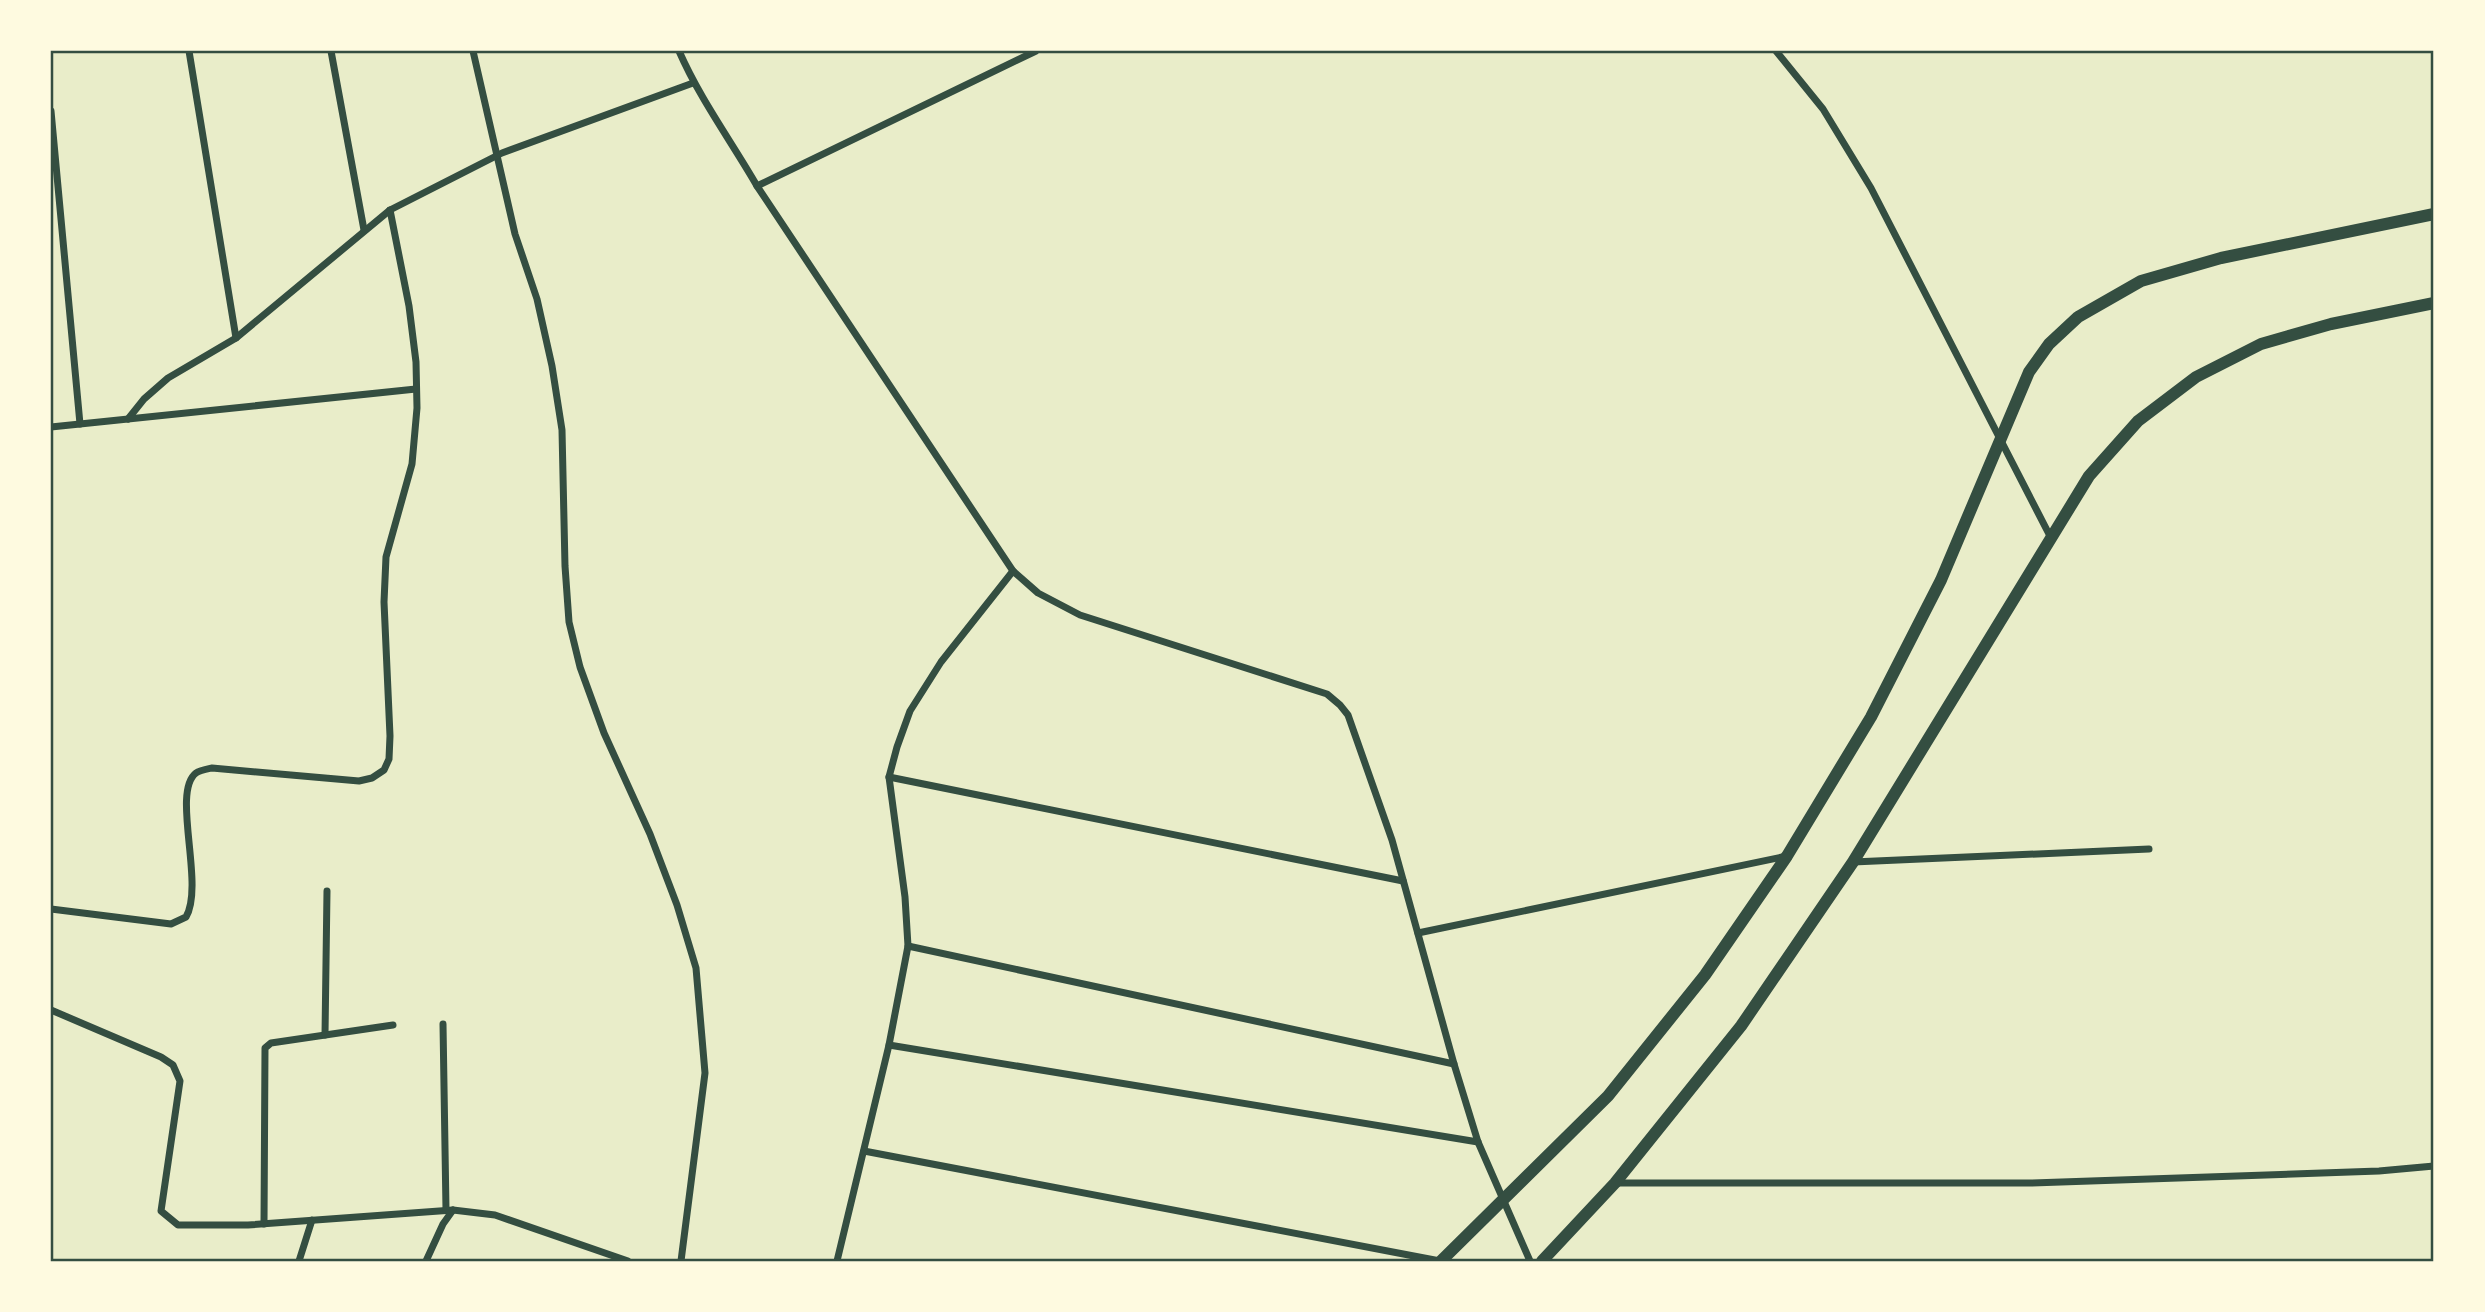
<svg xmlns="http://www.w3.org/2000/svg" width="2485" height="1312" font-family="'Zilla Slab',serif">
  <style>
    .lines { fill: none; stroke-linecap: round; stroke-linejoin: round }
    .minor { stroke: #344e41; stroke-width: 7 }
    .tertiary { stroke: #344e41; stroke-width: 12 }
    .neatline { fill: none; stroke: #344e41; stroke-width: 2.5 }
  </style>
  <rect width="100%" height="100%" fill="#e9edc9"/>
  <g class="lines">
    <g class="minor">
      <polyline points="189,51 236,338"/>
      <polyline points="331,51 364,230"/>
      <polyline points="473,51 515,234 537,299 552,366 562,430 565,566 569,622 580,667 604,733 650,834 677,905 696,968 705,1073 681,1261"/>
      <path d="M679 51C700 99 731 141 757 186L1013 571 1038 593 1080 615 1327 694 1340 705 1348 715 1392 840 1454 1064 1478 1142 1530 1261"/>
      <polyline points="1776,51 1823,109 1871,188 2051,538"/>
      <polyline points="51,111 80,424"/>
      <polyline points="757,186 1036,51"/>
      <polyline points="128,419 144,399 168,378 236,338 390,210 502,153 693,83"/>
      <polyline points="51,427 416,389"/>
      <polyline points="889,777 1403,881"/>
      <polyline points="1853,862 2149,849"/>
      <path d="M51 909 171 924 186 917C205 884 171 792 196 773 200 770 207 769 212 768L359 781 372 778 384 770 389 759 390 736 384 602 386 557 412 464 417 408 416 362 409 306 390 210"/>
      <polyline points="1418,933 1787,856"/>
      <polyline points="908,946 1454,1064"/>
      <polyline points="51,1010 161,1057 173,1065 180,1081 161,1211 178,1225 248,1225 453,1210 495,1215 628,1261"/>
      <polyline points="443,1024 446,1210"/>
      <polyline points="325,1035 327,891"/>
      <polyline points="889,1045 1478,1142"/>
      <polyline points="864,1151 1440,1261"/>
      <polyline points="1616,1183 2032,1183 2379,1171 2434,1166"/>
      <polyline points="264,1224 265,1048 271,1043 393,1025"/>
      <polyline points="299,1261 312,1220"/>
      <polyline points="426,1261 443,1224 453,1210"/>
      <polyline points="837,1261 889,1045 908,946 905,897 889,777 897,747 910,711 941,662 1013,571"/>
    </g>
    <g class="tertiary">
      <polyline points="1441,1261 1608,1096 1705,975 1787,856 1871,717 1941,580 2029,372 2049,344 2078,317 2141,281 2221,258 2434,214"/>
      <polyline points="1542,1261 1615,1183 1741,1026 1853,862 2089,476 2138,421 2196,377 2261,344 2331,324 2434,303"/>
    </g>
  </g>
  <rect width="2485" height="1312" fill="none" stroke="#fefae0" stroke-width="105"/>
  <rect x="52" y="52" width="2380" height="1208" class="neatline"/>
</svg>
